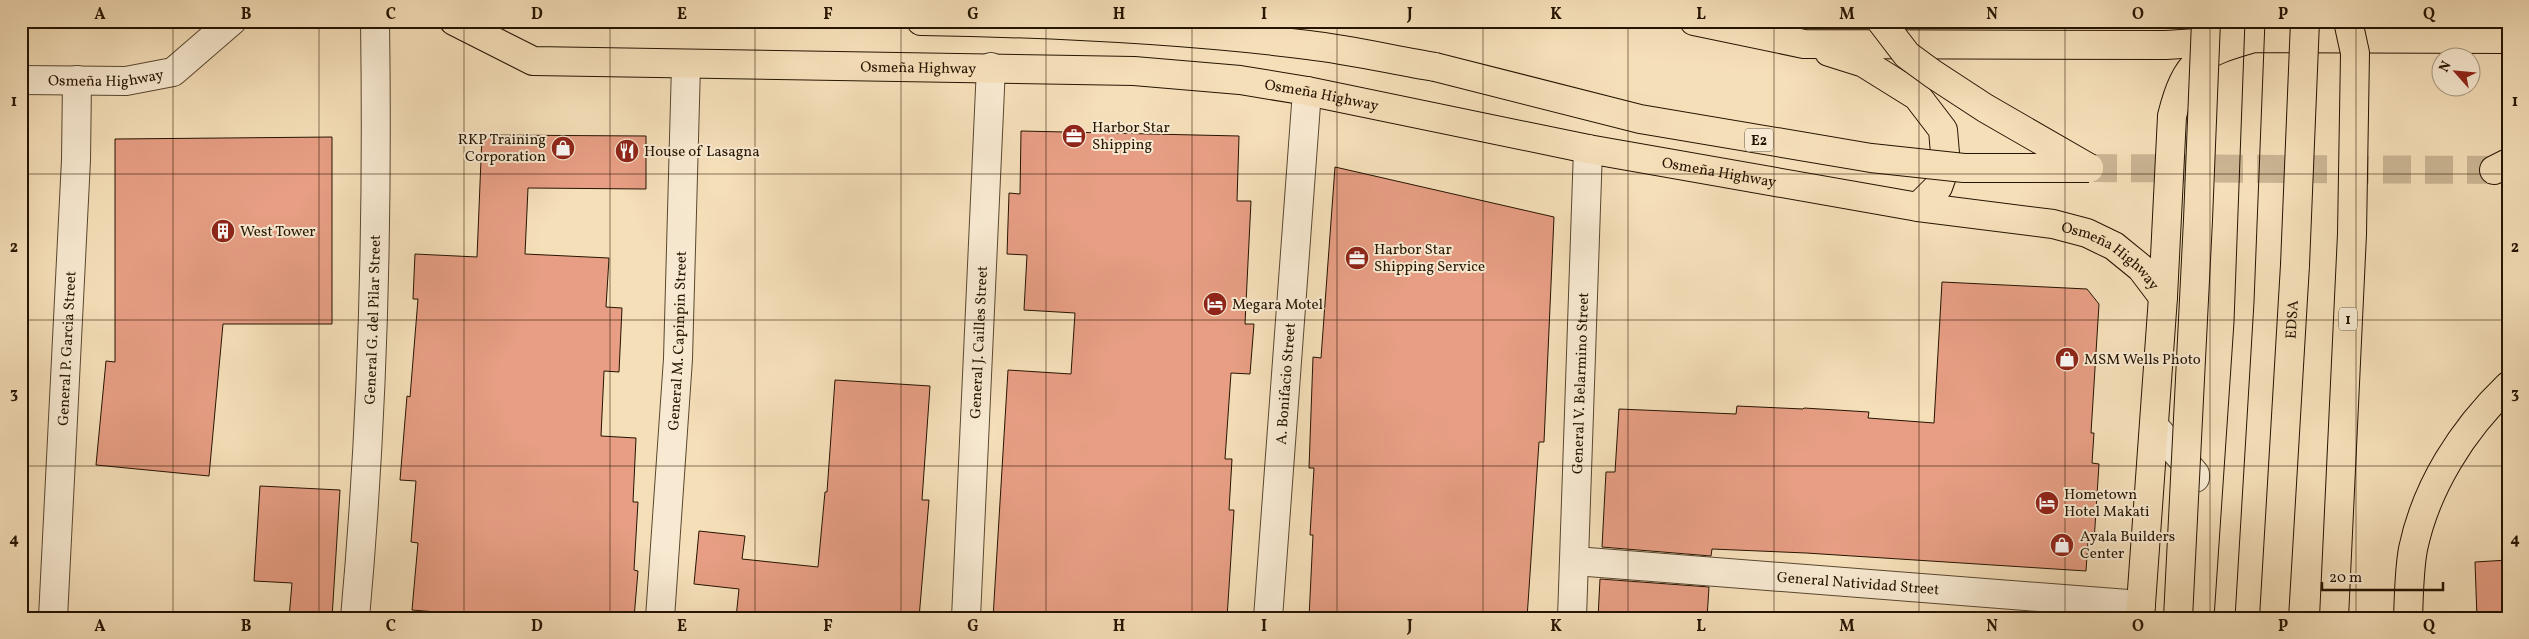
<svg xmlns="http://www.w3.org/2000/svg" width="2529" height="639" font-family="Vollkorn,serif">
  <style>
    .building { fill: #e79e84; stroke: #251401 }
    .lines { fill: none; stroke-linecap: round; stroke-linejoin: round }
    .highway-tunnel { stroke: #cbb694; stroke-width: 28; stroke-dasharray: 28 14; stroke-linecap: butt }
    .minor-casing { stroke: #59472f; stroke-width: 30 }
    .major-casing { stroke: #251401; stroke-width: 30 }
    .highway-casing { stroke: #251401; stroke-width: 30 }
    .minor { stroke: #f8ead2; stroke-width: 28 }
    .major { stroke: #f5dfb9; stroke-width: 28 }
    .highway { stroke: #f5dfb9; stroke-width: 28 }
    .tram { stroke: #251401; stroke-width: 1 }
    .major-bridge-casing { stroke: #251401; stroke-width: 30; stroke-linecap: butt }
    .highway-bridge-casing { stroke: #251401; stroke-width: 30; stroke-linecap: butt }
    .major-bridge { stroke: #f5dfb9; stroke-width: 28 }
    .highway-bridge { stroke: #f5dfb9; stroke-width: 28 }
    .grid { fill: none; stroke: #251401; stroke-width: 1; stroke-opacity: 0.55 }
    .labels { text-anchor: middle; stroke-width: 4; stroke-linejoin: round; paint-order: stroke }
    .shield { fill: #f8ead2; stroke: #645440; stroke-width: 1 }
    .shield-label { font-size: 14px; font-weight: bold; fill: #251401 }
    .street-label { font-size: 15px; fill: #251401; stroke: #f8ead2 }
    .poi-label { font-size: 15px; fill: #251401; stroke: #f8ead2; text-anchor: start }
    .neatline { fill: none; stroke: #251401; stroke-width: 2 }
    .grid-label { font-size: 16px; text-anchor: middle; font-weight: bold; fill: #251401 }
  </style>
  <rect width="100%" height="100%" fill="#f5dfb9"/>
  <filter id="stains"><feTurbulence type="fractalNoise" baseFrequency=".004" numOctaves="4"/><feColorMatrix values="0 0 0 0 .2 0 0 0 0 .09 0 0 0 0 .02 0 0 0 .5 -.17"/></filter>
  <radialGradient id="worn" r=".72"><stop offset=".6" stop-color="#630" stop-opacity="0"/><stop offset="1" stop-color="#630" stop-opacity=".3"/></radialGradient>
  <g class="building">
    <polygon points="1021,131 1239,136 1237,201 1251,201 1245,324 1254,324 1250,374 1231,373 1225,459 1232,459 1229,510 1234,510 1227,618 993,618 1008,370 1071,374 1075,313 1024,310 1027,255 1007,254 1009,193 1020,194"/>
    <polygon points="482,135 646,136 646,189 528,188 525,254 609,258 606,307 622,308 619,372 604,371 601,436 636,438 633,502 638,502 634,570 638,571 634,618 563,618 497,612 497,617 412,610 418,543 411,542 416,481 400,480 407,396 410,397 418,299 413,299 415,254 477,257"/>
    <polygon points="332,137 332,324 223,324 209,476 96,465 106,361 115,362 115,139"/>
    <polygon points="1335,167 1554,217 1544,442 1539,442 1527,618 1309,618 1313,535 1310,535 1314,468 1309,468 1313,357 1321,358"/>
    <polygon points="1942,282 2087,289 2099,304 2091,433 2094,433 2092,463 2099,464 2094,542 2088,541 2086,571 1806,553 1712,549 1711,556 1602,547 1606,472 1615,472 1619,409 1736,414 1737,406 1803,409 1804,408 1869,412 1868,418 1934,423"/>
    <polygon points="835,380 930,386 922,500 929,500 919,618 736,618 739,589 694,584 699,531 745,536 742,559 818,567 825,492 827,492"/>
    <polygon points="260,486 340,490 332,618 289,618 292,583 254,581"/>
    <polygon points="2508,560 2508,618 2477,618 2475,562"/>
    <polygon points="1600,579 1709,587 1707,618 1598,618"/>
  </g>
  <g class="lines">
    <polyline class="highway-tunnel" points="2089,168 2494,170"/>
    <g class="minor-casing">
      <g id="minor">
        <path id="s1" d="M21 80 126 81 173 72 232 21"/>
        <polyline points="2155,427 2195,474 2195,478"/>
        <path id="s2" d="M1575 561 2141 605"/>
        <path id="s3" d="M53 618 76 160 77 80"/>
        <path id="s4" d="M355 618C373 420 378 220 375 21"/>
        <path id="s5" d="M660 618 678 359 686 65"/>
        <path id="s6" d="M966 618 991 67"/>
        <path id="s7" d="M1268 618 1307 91"/>
        <path id="s8" d="M1572 618 1588 149"/>
      </g>
    </g>
    <g class="major-casing">
      <g id="major">
        <path id="s9" d="M454 21 533 61 1134 71 1240 80 1307 91 1588 149 1918 207 2053 224 2087 233 2114 246 2141 268 2163 297"/>
        <path d="M921 21C1050 23 1180 29 1308 45 1351 50 1393 60 1435 67"/>
        <polyline points="1694,21 1804,44 2166,45 2228,41"/>
        <polyline points="1829,52 1864,63 1917,96 1943,130 1946,165 1938,187 1918,207"/>
      </g>
    </g>
    <g class="highway-casing">
      <g id="highway">
        <polyline points="2494,170 2508,163"/>
        <path d="M2140 618 2163 297 2172 116C2186 60 2201 53 2254 38L2508 39"/>
        <path id="s10" d="M2274 618 2295 265"/>
        <path d="M2408 618C2409 595 2409 571 2413 549 2426 487 2462 430 2508 386"/>
      </g>
    </g>
    <use href="#minor" class="minor"/>
    <use href="#major" class="major"/>
    <use href="#highway" class="highway"/>
    <g class="tram">
      <polyline points="2214,618 2234,322 2245,21"/>
      <polyline points="2235,618 2254,302 2265,21"/>
    </g>
    <g class="major-bridge-casing">
      <polyline id="major-bridge" points="1435,67 1640,119 1871,158 1964,168 2089,168"/>
    </g>
    <g class="highway-bridge-casing">
      <g id="highway-bridge">
        <polyline points="1881,21 1907,55 1933,74 1985,108 2089,168"/>
        <polyline points="2295,265 2305,21"/>
        <polyline points="2178,618 2198,220 2206,21"/>
        <polyline points="2334,618 2352,234 2355,53 2348,21"/>
      </g>
    </g>
    <use href="#major-bridge" class="major-bridge"/>
    <use href="#highway-bridge" class="highway-bridge"/>
  </g>
  <path class="grid" d="M173 21V618M319 21V618M464 21V618M610 21V618M755 21V618M901 21V618M1046 21V618M1192 21V618M1337 21V618M1483 21V618M1628 21V618M1774 21V618M1919 21V618M2065 21V618M2210 21V618M2356 21V618M21 174H2508M21 320H2508M21 466H2508"/>
  <defs>
    <g id="office-disc" transform="scale(1.25)"><circle r="9.5" fill="#8f2418" stroke="#f8ead2"/><path d="M-6-3h4V-5.5h4V-3h4V5H-6ZM-1-4.5V-3h2v-1.5ZM-6 0V1H6V0Z" fill="#fff"/></g>
    <g id="shop-disc" transform="scale(1.25)"><circle r="9.5" fill="#8f2418" stroke="#f8ead2"/><path d="M-5-2.5h2.3a2.7 3.5 0 0 1 5.4 0H5L5.5 6h-11ZM-1.5-2.5h3a1.5 2.3 0 0 0-3 0Z" fill="#fff"/></g>
    <g id="restaurant-disc" transform="scale(1.25)"><circle r="9.5" fill="#8f2418" stroke="#f8ead2"/><path d="M-5-6h1v4h1v-4h1v4h1v-4h1v5L-1.5 .5V6h-2V.5L-5-1ZM5-6V6H3V1.5H1.5Q1.5-4 5-6Z" fill="#fff"/></g>
    <g id="building-disc" transform="scale(1.25)"><circle r="9.5" fill="#8f2418" stroke="#f8ead2"/><path d="M-4-6H4V6H1V3H-1V6H-4ZM-2.5-4.3h1.7v1.8h-1.7ZM.8-4.3h1.7v1.8H.8ZM-2.5-1h1.7V.8h-1.7ZM.8-1h1.7V.8H.8Z" fill="#fff"/></g>
    <g id="hotel-disc" transform="scale(1.25)"><circle r="9.5" fill="#8f2418" stroke="#f8ead2"/><path d="M-6-4.5h1.5V1H6V5H4.5V3h-9V5H-6ZM-4 0a1.8 1.8 0 1 1 3.6 0ZM.5 0V-2.5h3Q6-2.5 6 0Z" fill="#fff"/></g>
  </defs>
  <g fill-rule="evenodd">
    <use href="#office-disc" x="1074" y="136"/>
    <use href="#shop-disc" x="563" y="148"/>
    <use href="#restaurant-disc" x="627" y="151"/>
    <use href="#building-disc" x="223" y="231"/>
    <use href="#office-disc" x="1357" y="258"/>
    <use href="#hotel-disc" x="1215" y="304"/>
    <use href="#shop-disc" x="2067" y="359"/>
    <use href="#hotel-disc" x="2047" y="503"/>
    <use href="#shop-disc" x="2062" y="545"/>
  </g>
  <g class="labels">
    <g class="shield">
      <rect x="1745" y="128.5" width="28" height="23" rx="4"/>
      <rect x="2339" y="307.5" width="18" height="23" rx="4"/>
    </g>
    <g class="shield-label">
      <text x="1759" y="145">E2</text>
      <text x="2348" y="324">1</text>
    </g>
    <g class="street-label">
      <text dy="5" stroke="none"><textPath href="#s9" startOffset="474">Osmeña Highway</textPath></text>
      <text dy="5" stroke="none"><textPath href="#s1" startOffset="85">Osmeña Highway</textPath></text>
      <text dy="5" stroke="none"><textPath href="#s9" startOffset="879">Osmeña Highway</textPath></text>
      <text dy="5" stroke="none"><textPath href="#s9" startOffset="1284">Osmeña Highway</textPath></text>
      <text dy="5" stroke="none"><textPath href="#s9" startOffset="1689">Osmeña Highway</textPath></text>
      <text dy="5" stroke="none"><textPath href="#s4" startOffset="299">General G. del Pilar Street</textPath></text>
      <text dy="5" stroke="none"><textPath href="#s10" startOffset="299">EDSA</textPath></text>
      <text dy="5" stroke="none"><textPath href="#s5" startOffset="278">General M. Capinpin Street</textPath></text>
      <text dy="5" stroke="none"><textPath href="#s6" startOffset="276">General J. Cailles Street</textPath></text>
      <text dy="5" stroke="none"><textPath href="#s3" startOffset="270">General P. Garcia Street</textPath></text>
      <text dy="5" stroke="none"><textPath href="#s8" startOffset="235">General V. Belarmino Street</textPath></text>
      <text dy="5" stroke="none"><textPath href="#s7" startOffset="235">A. Bonifacio Street</textPath></text>
      <text dy="5" stroke="none"><textPath href="#s2" startOffset="284">General Natividad Street</textPath></text>
    </g>
    <g class="poi-label">
      <text x="1092" y="132">Harbor Star<tspan x="1092" dy="17">Shipping</tspan></text>
      <text x="546" y="144" text-anchor="end">RKP Training<tspan x="546" dy="17">Corporation</tspan></text>
      <text x="644" y="156">House of Lasagna</text>
      <text x="240" y="236">West Tower</text>
      <text x="1374" y="254">Harbor Star<tspan x="1374" dy="17">Shipping Service</tspan></text>
      <text x="1232" y="309">Megara Motel</text>
      <text x="2084" y="364">MSM Wells Photo</text>
      <text x="2064" y="499">Hometown<tspan x="2064" dy="17">Hotel Makati</tspan></text>
      <text x="2080" y="541">Ayala Builders<tspan x="2080" dy="17">Center</tspan></text>
    </g>
  </g>
  <rect width="2529" height="639" fill="none" stroke="#f5dfb9" stroke-width="55"/>
  <g transform="translate(2456 72) rotate(297)"><circle r="24" fill="#f8ead2" stroke="#a4947e"/>
  <path d="M0-4L9 19L0 12L-9 19Z" fill="#8f2418"/>
  <text y="-8" font-size="14" font-weight="bold" text-anchor="middle" fill="#251401">N</text>
  </g>
  <path d="M2322 582v8h121v-8" fill="none" stroke="#251401" stroke-width="2.5"/>
  <text x="2329" y="582" font-size="15" fill="#251401" stroke="#f8ead2" stroke-width="4" paint-order="stroke">20 m</text>
  <rect x="28" y="28" width="2474" height="584" class="neatline"/>
  <g class="grid-label">
    <text x="100" y="19">A</text>
    <text x="246" y="19">B</text>
    <text x="391" y="19">C</text>
    <text x="537" y="19">D</text>
    <text x="682" y="19">E</text>
    <text x="828" y="19">F</text>
    <text x="973" y="19">G</text>
    <text x="1119" y="19">H</text>
    <text x="1264" y="19">I</text>
    <text x="1410" y="19">J</text>
    <text x="1556" y="19">K</text>
    <text x="1701" y="19">L</text>
    <text x="1847" y="19">M</text>
    <text x="1992" y="19">N</text>
    <text x="2138" y="19">O</text>
    <text x="2283" y="19">P</text>
    <text x="2429" y="19">Q</text>
    <text x="14" y="106">1</text>
    <text x="2515" y="106">1</text>
    <text x="14" y="252">2</text>
    <text x="2515" y="252">2</text>
    <text x="14" y="398">3</text>
    <text x="2515" y="398">3</text>
    <text x="14" y="544">4</text>
    <text x="2515" y="544">4</text>
    <text x="100" y="631">A</text>
    <text x="246" y="631">B</text>
    <text x="391" y="631">C</text>
    <text x="537" y="631">D</text>
    <text x="682" y="631">E</text>
    <text x="828" y="631">F</text>
    <text x="973" y="631">G</text>
    <text x="1119" y="631">H</text>
    <text x="1264" y="631">I</text>
    <text x="1410" y="631">J</text>
    <text x="1556" y="631">K</text>
    <text x="1701" y="631">L</text>
    <text x="1847" y="631">M</text>
    <text x="1992" y="631">N</text>
    <text x="2138" y="631">O</text>
    <text x="2283" y="631">P</text>
    <text x="2429" y="631">Q</text>
  </g>
  <rect width="100%" height="100%" filter="url(#stains)"/>
  <rect width="100%" height="100%" fill="url(#worn)"/>
</svg>
